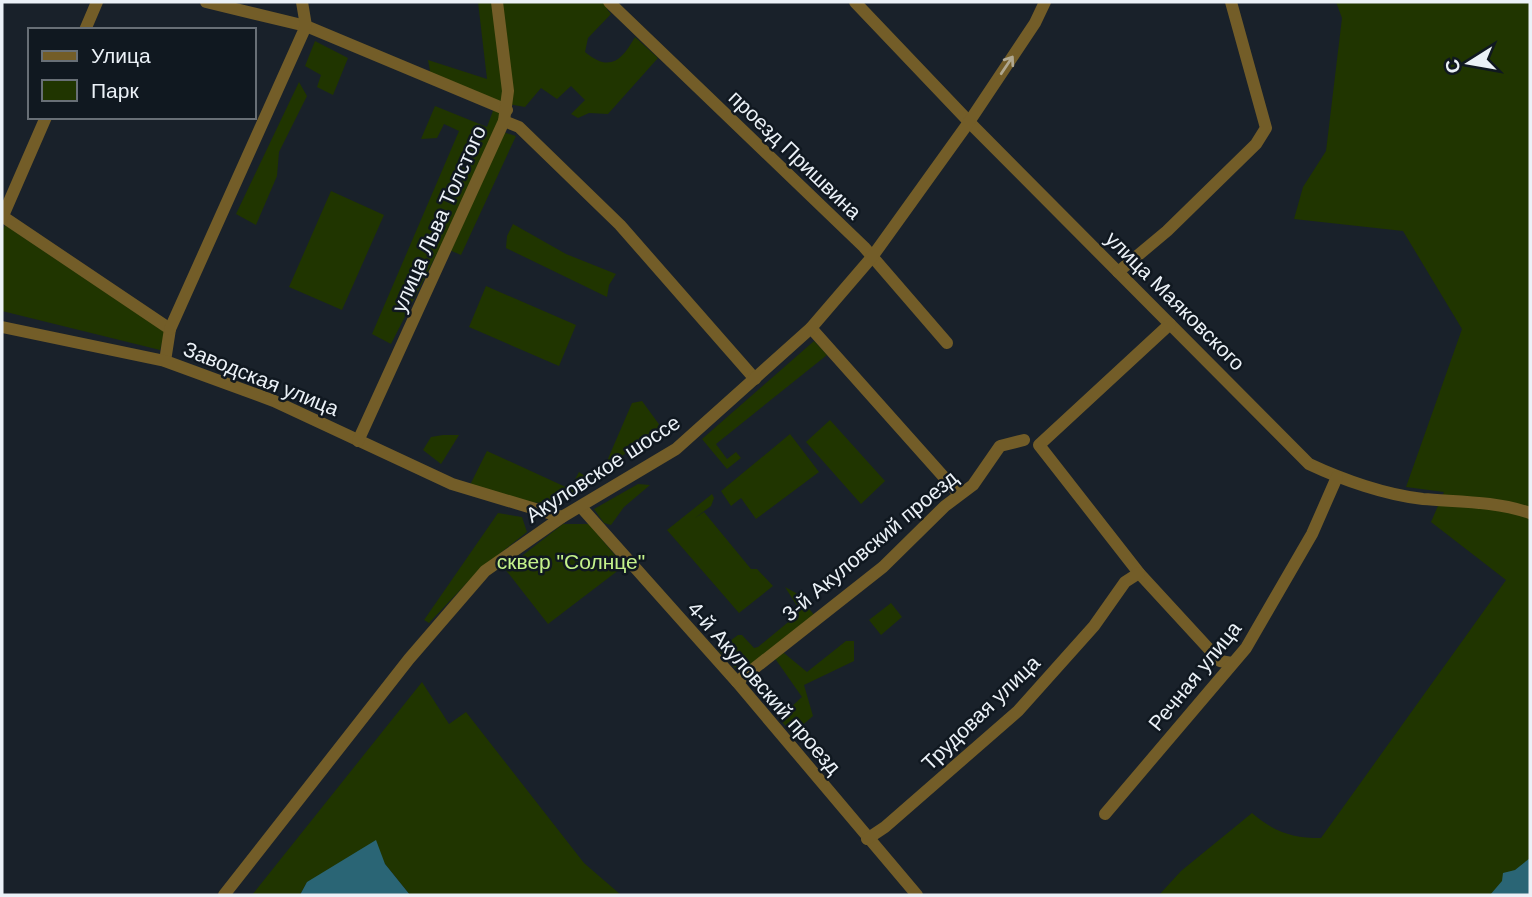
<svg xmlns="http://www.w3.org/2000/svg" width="1532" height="897" font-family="Helvetica,sans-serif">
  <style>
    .green { fill: #203500 }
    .water { fill: #2a6575 }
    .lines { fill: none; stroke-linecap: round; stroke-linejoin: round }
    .minor { stroke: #735d28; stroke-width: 12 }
    .oneway { stroke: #afa790 }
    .labels { text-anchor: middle; stroke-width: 5; stroke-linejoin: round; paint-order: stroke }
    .street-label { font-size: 21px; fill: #ebf1f7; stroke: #101820 }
    .park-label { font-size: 21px; fill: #c4f28b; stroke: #101820 }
  </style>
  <rect width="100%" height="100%" fill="#19212a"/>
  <g class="green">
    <path d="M478 2H614L607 9 611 14 588 38 585 52C610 73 622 60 635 37L658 58 608 114 589 113 578 118 571 114 585 100 571 86 557 99 541 88 525 107 491 101 431 76 428 60 487 79Z"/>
    <path d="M1336 2H1530V895H1159L1181 871 1252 813C1274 832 1292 838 1321 838L1506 580 1431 522 1444 492 1406 487 1462 329 1403 231 1294 219 1303 187 1326 151 1342 18Z"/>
    <polygon points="315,41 348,58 333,95 317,87 321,75 305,66"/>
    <polygon points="299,82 307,96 279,152 277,176 256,225 236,214"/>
    <polygon points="435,106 487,127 494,108 507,117 500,131 516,136 461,255 447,249 492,146 391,344 372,334 459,131 444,124 437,138 421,139"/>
    <polygon points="331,191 384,215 342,310 289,287"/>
    <polygon points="513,224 566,254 616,274 609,285 607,297 506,248 507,236"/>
    <polygon points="5,225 165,332 160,350 2,311 2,231"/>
    <polygon points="486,286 576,325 559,366 469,327"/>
    <polygon points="814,341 827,355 716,444 727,459 736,452 741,458 727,469 702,439"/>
    <polygon points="642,401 661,427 618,459 607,461 632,403"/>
    <polygon points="830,420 885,481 861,504 806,442"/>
    <polygon points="790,434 819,472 756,519 741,498 731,506 721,491"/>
    <polygon points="443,435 459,435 441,464 423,450 431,437"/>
    <path d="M487 451 570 489 579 472 592 481C555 520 514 498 470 485Z"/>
    <polygon points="638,484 650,485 624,507 611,525 604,523 594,509"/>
    <polygon points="712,494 714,498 711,506 695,518 704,512 751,569 757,569 773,586 739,613 667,530"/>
    <polygon points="498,513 522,517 527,532 480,569 429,623 424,620"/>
    <polygon points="563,524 589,524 624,566 548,624 505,569"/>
    <polygon points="785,587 796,593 815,616 748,669 738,671 718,650 738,635 742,635 754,648 758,647 798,614 799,609"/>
    <polygon points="891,603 902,617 881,635 869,620"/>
    <polygon points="846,641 854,641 854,661 804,685 813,716 792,734 779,718 802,697 774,657 784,653 807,672"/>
    <polygon points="422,682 449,724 466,712 584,863 621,895 410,895 385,864 307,882 300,895 252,895"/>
  </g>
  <g class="water">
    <polygon points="376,840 385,864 410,895 300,895 307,882"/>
    <polygon points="1530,858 1530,895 1490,895 1502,881 1503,873 1515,870"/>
  </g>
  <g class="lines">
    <g class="minor">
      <polyline points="206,2 306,26 507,110"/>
      <polyline points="609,2 864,247 947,343"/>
      <path d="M855 2 975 128 1309 464C1343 480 1386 495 1423 499 1460 502 1495 501 1530 513"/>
      <polyline points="85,30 97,2"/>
      <polyline points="504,121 519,127 620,225 755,379"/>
      <polyline points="2,216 170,329 165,361"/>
      <polyline points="2,218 46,117"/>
      <polyline points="1118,272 1167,231 1256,144 1266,128 1231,2"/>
      <polyline points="1170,324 1039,445 1139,573 1220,661 1232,663"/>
      <polyline points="2,327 165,361 274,401 452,484 562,517"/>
      <polyline points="811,328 959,494"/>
      <polyline points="170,329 306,26 302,2"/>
      <polyline points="358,441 504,121 508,91 497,2"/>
      <polyline points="581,507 737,682 917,895"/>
      <polyline points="737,682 883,567 945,506 973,485 1000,446 1024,440"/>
      <polyline points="1105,814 1246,648 1312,534 1337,477"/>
      <polyline points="867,839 885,827 1018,711 1094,626 1125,582 1139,573"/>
      <polyline points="224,895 409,659 485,571 562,517 676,449 811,328 872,257 969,122 1035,23 1045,2"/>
    </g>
  </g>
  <defs><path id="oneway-shaft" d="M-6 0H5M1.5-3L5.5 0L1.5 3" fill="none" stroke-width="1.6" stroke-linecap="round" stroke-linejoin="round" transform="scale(1.75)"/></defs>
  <use class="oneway" href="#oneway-shaft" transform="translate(1007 65) rotate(-56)"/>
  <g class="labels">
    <g class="street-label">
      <text transform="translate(795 155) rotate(44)" y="7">проезд Пришвина</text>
      <text transform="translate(439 219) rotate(-66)" y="7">улица Льва Толстого</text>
      <text transform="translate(1175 301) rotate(45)" y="7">улица Маяковского</text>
      <text transform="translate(261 379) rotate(22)" y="7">Заводская улица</text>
      <text transform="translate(603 469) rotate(-33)" y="7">Акуловское шоссе</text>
      <text transform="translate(870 546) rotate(-40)" y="7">3-й Акуловский проезд</text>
      <text transform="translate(1195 676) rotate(-51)" y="7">Речная улица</text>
      <text transform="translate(764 688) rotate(49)" y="7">4-й Акуловский проезд</text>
      <text transform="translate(981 713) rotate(-44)" y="7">Трудовая улица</text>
    </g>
    <g class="park-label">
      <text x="571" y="569">сквер "Солнце"</text>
    </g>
  </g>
  <rect width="1532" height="897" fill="none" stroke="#ebf1f7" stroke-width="7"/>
  <rect x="28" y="28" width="228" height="91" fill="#101820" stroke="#686f76" stroke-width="2"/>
  <rect x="42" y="51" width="35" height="10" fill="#735d28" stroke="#686f76" stroke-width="2"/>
  <text x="91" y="63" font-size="21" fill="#ebf1f7">Улица</text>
  <rect x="42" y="80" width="35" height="21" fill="#203500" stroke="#686f76" stroke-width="2"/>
  <text x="91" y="98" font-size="21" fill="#ebf1f7">Парк</text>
  <g transform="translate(1469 63) rotate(259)" stroke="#101820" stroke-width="5" paint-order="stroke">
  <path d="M0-5L12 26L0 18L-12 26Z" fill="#ebf1f7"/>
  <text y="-10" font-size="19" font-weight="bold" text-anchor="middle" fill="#ebf1f7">С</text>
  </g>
</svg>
